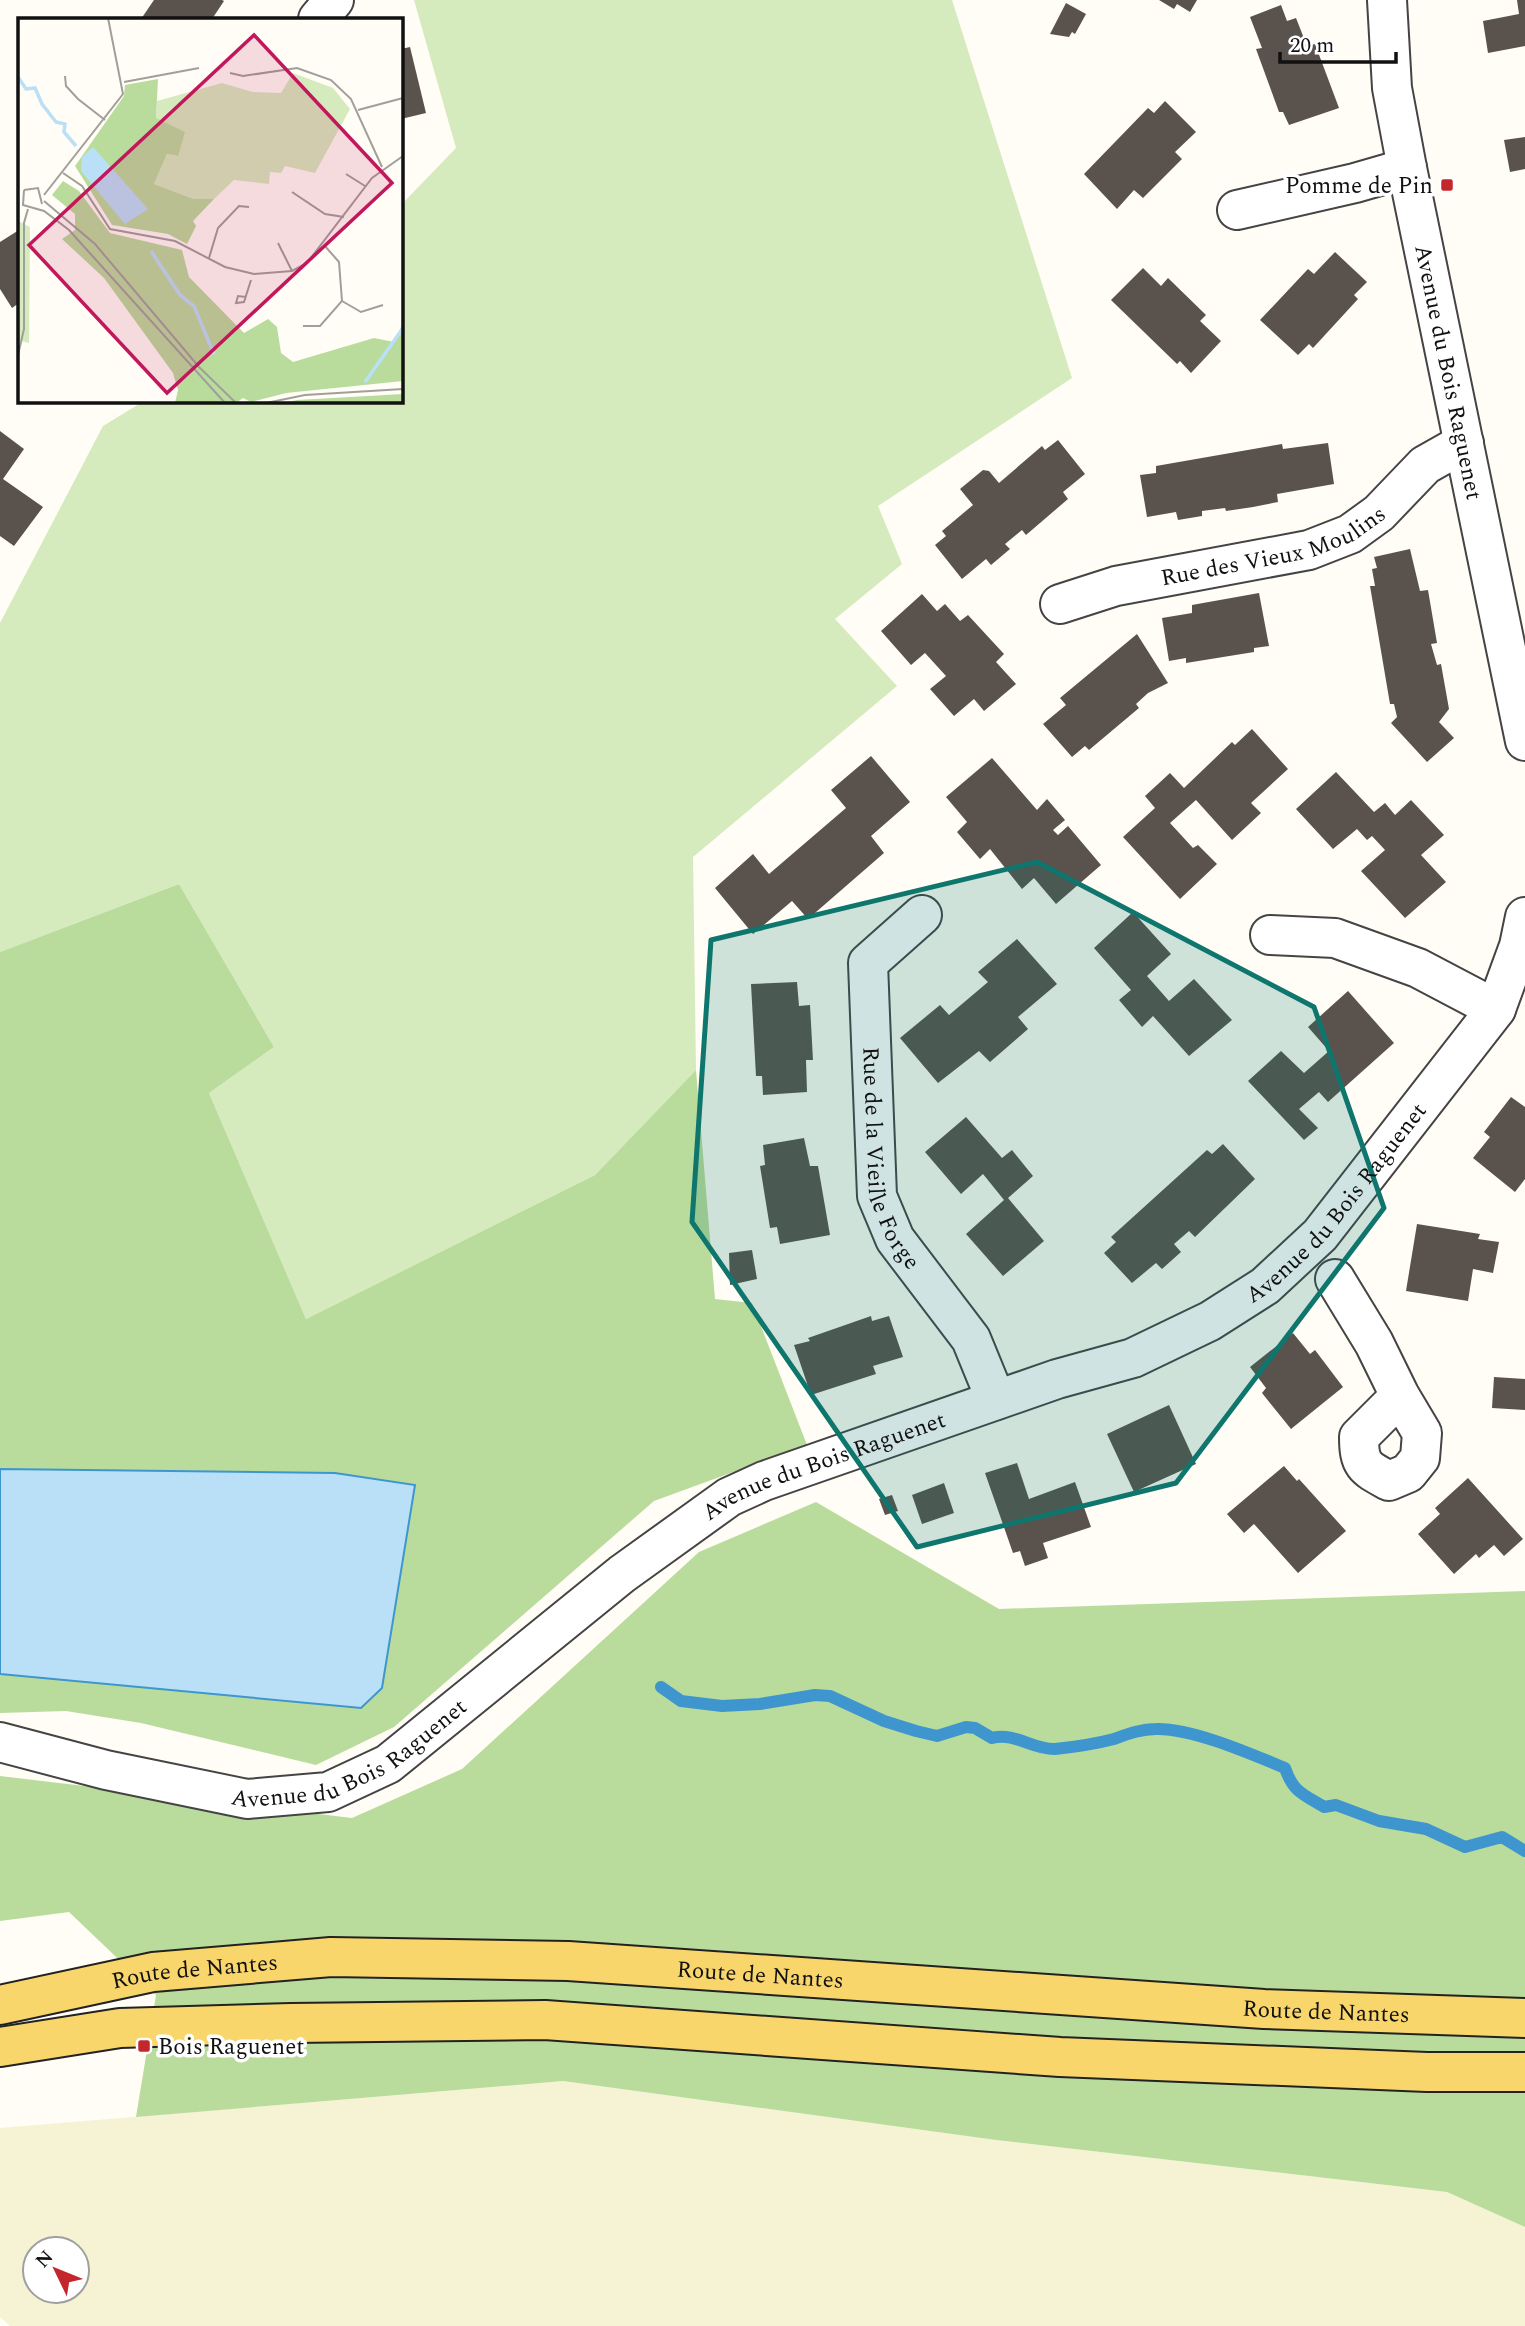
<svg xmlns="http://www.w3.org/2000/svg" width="1525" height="2326" font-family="Spectral,serif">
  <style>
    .farmland { fill: #f6f3d4; fill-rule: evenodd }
    .green { fill: #d5ebbd }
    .forest { fill: #b9dc9c }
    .water { fill: #b9e0f7; stroke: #3f96cf; stroke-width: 2 }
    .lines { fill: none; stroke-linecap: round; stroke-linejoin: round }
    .stream { stroke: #3f96cf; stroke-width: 12 }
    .building { fill: #5a524d }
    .minor-casing { stroke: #444; stroke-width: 42 }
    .major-casing { stroke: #222; stroke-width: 42 }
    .minor { stroke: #fff; stroke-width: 38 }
    .major { stroke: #f9d66b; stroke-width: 38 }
    .marked { fill: #0f766e; fill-opacity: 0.2; stroke: #0f766e; stroke-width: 5; stroke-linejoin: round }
    .poi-dot { fill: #c4262e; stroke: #fff; stroke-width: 2.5 }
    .labels { text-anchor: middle; stroke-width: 7; stroke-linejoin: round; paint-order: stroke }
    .poi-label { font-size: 23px; fill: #111; stroke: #fff; text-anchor: end }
    .street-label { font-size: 23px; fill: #111; stroke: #fff }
    .inset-river { fill: none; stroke: #b9e0f7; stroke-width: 3.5 }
    .inset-road { fill: none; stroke: #a09f9a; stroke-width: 2 }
    .view { fill: #c2185b; fill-opacity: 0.15; stroke: #c2185b; stroke-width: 3.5 }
    .inset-edge { fill: none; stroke: #111; stroke-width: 3.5 }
  </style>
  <rect width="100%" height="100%" fill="#fffdf5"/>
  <path class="farmland" d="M563 2081 996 2140 1447 2192 1525 2227V2326H10L0 2317V2128ZM35 2249H77V2291H35Z"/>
  <polygon class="green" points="414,0 952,0 1072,378 878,506 902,564 835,619 897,686 693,857 696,1070 595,1175 306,1319 209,1093 274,1047 179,884 0,952 0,623 103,426 144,401 401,401 401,205 456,148"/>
  <g class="forest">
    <polygon points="179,884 274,1047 209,1093 306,1319 595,1175 696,1070 715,1299 752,1303 807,1445 654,1501 394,1727 316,1765 141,1723 66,1711 0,1713 0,1674 361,1708 382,1688 414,1485 335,1473 0,1469 0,952"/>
    <polygon points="816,1502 999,1609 1525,1591 1525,2227 1447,2192 996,2140 563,2081 136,2117 156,1995 69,1912 0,1921 0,1776 352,1818 462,1769 699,1552"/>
  </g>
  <polygon class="water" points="0,1469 335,1473 415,1485 382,1688 361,1708 0,1674"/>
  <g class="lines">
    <path class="stream" d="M661 1687 681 1701 722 1706 760 1704 815 1695 830 1696 884 1721 916 1731 937 1736 966 1727 975 1728 992 1738C1015 1732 1033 1750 1055 1749 1074 1747 1095 1744 1114 1739 1128 1734 1141 1729 1156 1729 1192 1728 1251 1754 1285 1768 1293 1792 1303 1794 1324 1807L1336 1805 1379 1821 1426 1829 1465 1847 1502 1837 1525 1851"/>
  </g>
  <g class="building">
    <polygon points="154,0 222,0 224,1 212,19 141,19"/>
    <polygon points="1159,0 1197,0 1190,12 1177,4 1174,9"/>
    <polygon points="1517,0 1525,0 1525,46 1488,53 1483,21 1519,14"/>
    <polygon points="1066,3 1086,14 1075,34 1072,32 1069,37 1050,34"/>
    <polygon points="1281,5 1287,21 1296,18 1307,46 1315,44 1339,108 1289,125 1283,112 1279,112 1256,49 1262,48 1250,17"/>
    <polygon points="410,47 426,113 401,119 401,49"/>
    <polygon points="1165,101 1196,132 1175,152 1182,159 1143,198 1134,190 1117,209 1084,174 1148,108 1154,113"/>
    <polygon points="1525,137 1525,169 1510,172 1504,140"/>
    <polygon points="19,230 19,303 12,308 0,289 0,242"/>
    <polygon points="1335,252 1367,282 1354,295 1358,299 1313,348 1309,344 1298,355 1260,320 1308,269 1314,274"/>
    <polygon points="1143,268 1161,286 1168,278 1206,315 1200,321 1221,341 1191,373 1180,361 1177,364 1111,300"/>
    <polygon points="0,431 24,449 3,479 43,507 14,546 0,536"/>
    <polygon points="1058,440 1085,474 1063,492 1068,499 1026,535 1022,530 1005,544 1010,549 991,565 986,559 962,579 935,545 946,536 942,531 973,505 960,489 983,470 989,471 999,483 1042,446 1045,450"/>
    <polygon points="1328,443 1334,484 1277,494 1278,502 1253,507 1226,511 1225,508 1202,511 1202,516 1178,520 1176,512 1147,517 1140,475 1156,473 1156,466 1282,444 1283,449"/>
    <polygon points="1410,549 1420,591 1428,590 1437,643 1431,644 1437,665 1441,664 1449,709 1439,722 1454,738 1427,762 1391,723 1397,717 1394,704 1390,704 1370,586 1375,586 1372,569 1377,568 1374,557"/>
    <polygon points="1259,593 1269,646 1254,648 1254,652 1186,663 1186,658 1169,661 1162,618 1192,613 1192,605"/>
    <polygon points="922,594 937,611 945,604 960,621 968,615 1004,654 996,662 1016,684 984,711 974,699 954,716 930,689 946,676 925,653 911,665 881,631"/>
    <polygon points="1137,634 1168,683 1148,693 1136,704 1139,708 1089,750 1085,746 1072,757 1043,724 1066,705 1060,698"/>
    <polygon points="1252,729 1288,769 1251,803 1261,813 1232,840 1196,800 1170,823 1193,848 1198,845 1217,864 1180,899 1123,837 1155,808 1145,796 1170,773 1184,788 1232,742 1235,745"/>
    <polygon points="871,756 910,802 871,836 884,853 808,919 792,901 753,934 715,888 753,854 769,874 846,808 831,790"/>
    <polygon points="992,758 1037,810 1047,799 1065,820 1053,830 1058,835 1068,826 1101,865 1056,904 1034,878 1022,889 990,849 980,859 957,832 967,822 946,797"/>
    <polygon points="1336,772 1374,812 1385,803 1395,815 1411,800 1444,835 1421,855 1446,882 1405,918 1361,871 1385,850 1372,836 1367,840 1357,829 1333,849 1296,809"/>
    <polygon points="1133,912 1171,954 1147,976 1169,1001 1194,979 1232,1020 1189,1056 1153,1016 1142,1027 1119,1000 1131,990 1094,948"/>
    <polygon points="1017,939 1057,984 1018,1017 1028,1029 990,1062 979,1051 938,1083 900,1038 940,1005 949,1015 988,982 978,972"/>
    <polygon points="797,982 799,1006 810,1005 813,1060 806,1060 807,1092 763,1095 762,1076 756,1076 751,984"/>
    <polygon points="1348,991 1394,1043 1328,1102 1319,1092 1299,1109 1318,1128 1304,1140 1248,1081 1281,1051 1304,1073 1329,1051 1308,1027"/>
    <polygon points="1511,1097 1525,1107 1525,1179 1515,1192 1473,1158 1490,1137 1484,1132"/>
    <polygon points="966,1117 1002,1158 1012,1150 1033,1176 1008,1198 1044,1241 1003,1276 966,1234 1004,1200 983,1174 961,1194 925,1152"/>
    <polygon points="804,1138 810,1166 818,1166 830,1235 780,1244 777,1227 770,1228 760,1166 765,1165 763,1145"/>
    <polygon points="1223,1144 1255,1179 1195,1237 1189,1231 1174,1244 1181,1252 1162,1269 1156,1263 1132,1283 1104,1253 1116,1242 1111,1237 1207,1150 1212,1154"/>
    <polygon points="1417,1224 1480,1234 1478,1239 1499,1242 1493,1273 1473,1269 1468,1301 1406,1291"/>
    <polygon points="752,1250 757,1279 730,1285 729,1253"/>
    <polygon points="871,1316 872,1321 889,1316 903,1357 873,1366 876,1374 811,1395 794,1345 810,1341 808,1338"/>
    <polygon points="1293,1333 1310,1354 1315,1350 1343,1387 1291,1429 1262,1393 1266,1388 1250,1367"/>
    <polygon points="1494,1377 1525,1379 1525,1410 1492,1408"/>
    <polygon points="1169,1405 1196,1464 1134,1492 1107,1434"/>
    <polygon points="1017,1463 1029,1499 1075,1482 1091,1527 1043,1543 1048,1558 1025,1566 1020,1551 1013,1553 985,1473"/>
    <polygon points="1284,1466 1297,1481 1299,1479 1346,1531 1298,1573 1254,1524 1244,1533 1227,1514"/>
    <polygon points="1468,1478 1523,1539 1504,1556 1494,1545 1479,1558 1476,1554 1454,1574 1418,1534 1440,1514 1435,1508"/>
    <polygon points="944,1483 954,1513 922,1524 912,1495"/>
    <polygon points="892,1495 898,1511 885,1515 879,1499"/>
  </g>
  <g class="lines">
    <g class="minor-casing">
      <g id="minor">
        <path id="s1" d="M1387 0 1392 88 1407 168 1525 741"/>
        <polyline points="318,19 334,0"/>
        <polyline points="1237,210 1355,183 1407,168"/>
        <path id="s2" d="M1060 604 1116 586 1309 550 1350 534 1379 513 1425 465 1464 443"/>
        <path id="s3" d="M922 915 868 963 877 1196 895 1239 971 1339 996 1400"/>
        <polyline points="1270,935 1335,938 1418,968 1496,1009"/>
        <path d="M1335 1279 1374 1343 1400 1396 1422 1433 1420 1458 1408 1473 1389 1481C1365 1468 1359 1466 1359 1437L1400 1396"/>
        <path id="s4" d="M0 1742 106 1770 247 1799 328 1792 388 1764 622 1574 729 1497 764 1481 1057 1379 1133 1358 1210 1321 1265 1286 1320 1235 1496 1009 1519 946 1525 917"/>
      </g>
    </g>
    <g class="major-casing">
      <g id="major">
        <path id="s5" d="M0 2005 153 1972 331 1957 568 1961 1264 2009 1525 2018"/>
        <polyline points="0,2047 120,2028 291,2023 545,2020 1060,2057 1427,2072 1525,2072"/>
      </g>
    </g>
    <use href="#minor" class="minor"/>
    <use href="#major" class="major"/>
  </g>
  <path class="marked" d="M1037 862 1314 1007 1384 1208 1176 1483 917 1547 692 1222 711 940Z"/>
  <g class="poi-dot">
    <rect x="1440" y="178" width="14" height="14" rx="3.5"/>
    <rect x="137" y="2039" width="14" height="14" rx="3.5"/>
  </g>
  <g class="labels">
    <g class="poi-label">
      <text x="1433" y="193">Pomme de Pin</text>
      <text x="158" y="2054" text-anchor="start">Bois Raguenet</text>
    </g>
    <g class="street-label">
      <text dy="8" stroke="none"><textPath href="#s1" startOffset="378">Avenue du Bois Raguenet</textPath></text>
      <text dy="8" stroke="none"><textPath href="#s2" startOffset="222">Rue des Vieux Moulins</textPath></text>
      <text dy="8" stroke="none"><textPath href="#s3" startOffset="271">Rue de la Vieille Forge</textPath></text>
      <text dy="8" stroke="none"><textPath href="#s4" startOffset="1522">Avenue du Bois Raguenet</textPath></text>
      <text dy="8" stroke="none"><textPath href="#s4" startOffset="934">Avenue du Bois Raguenet</textPath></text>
      <text dy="8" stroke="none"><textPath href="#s4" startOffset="368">Avenue du Bois Raguenet</textPath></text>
      <text dy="8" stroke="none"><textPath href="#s5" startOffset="198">Route de Nantes</textPath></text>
      <text dy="8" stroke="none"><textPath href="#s5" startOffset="765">Route de Nantes</textPath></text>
      <text dy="8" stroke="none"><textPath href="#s5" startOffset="1332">Route de Nantes</textPath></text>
    </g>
  </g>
  <g transform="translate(18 18)">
    <rect width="385" height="385" fill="#fffdf5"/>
    <path d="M275 55 315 70 332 91 297 155 267 148 263 155 252 154 251 166 216 162 196 181H176L136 166 149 136 159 138 138 100 139 83 204 65 235 74 263 75ZM0 203 12 209 11 325 0 322Z" fill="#d5ebbd"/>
    <path d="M140 61 138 100 167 114 160 138 149 136 136 166 176 181H196L175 203 178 208 169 226 150 216 94 207 57 148 106 78 107 67ZM45 163 61 173 92 215 164 232 171 259 226 315 250 301 259 309 263 335 275 344 356 320 376 324 385 305V363L268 375 233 384 225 380 218 385H157L160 372 155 355 86 260 44 221 57 212V196L34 177ZM385 376V385H265L279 382Z" fill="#b9dc9c"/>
    <path d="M75 129 130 191 107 206 63 153 64 139Z" fill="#b9e0f7"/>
    <path class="inset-river" d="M0 59 8 71 17 70 24 86 38 104 47 106 46 114 58 128M133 233 162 277 176 288 196 336M347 364 385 310"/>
    <path class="inset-road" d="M212 55 225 58 279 50 313 62 333 81 364 149M47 58 48 68 60 81 87 102M106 64 181 50M340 92 385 80M45 155 64 168 92 211 157 223 207 249 236 256 274 253 289 245 354 160 385 138M328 156 347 168M6 172 5 187 26 193 51 212 207 385M6 172 20 170 24 186M274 174 307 196 326 199M26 177 105 76 90 0M26 183 77 226 181 349 218 385M260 225 274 253M191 240 200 210 221 188 231 189M228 279 220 278 218 285 226 284 233 262M324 283 343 294 365 287M285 308H302L324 283 321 244 306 227M0 337 6 311V205L10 191M248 385 287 377 385 371"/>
    <path class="view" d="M236 17 374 165 149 375 11 227Z"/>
    <rect width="385" height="385" class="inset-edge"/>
  </g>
  <g transform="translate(56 2270) rotate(313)"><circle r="33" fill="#ffffff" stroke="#a0a0a0" stroke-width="2"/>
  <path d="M0-5L12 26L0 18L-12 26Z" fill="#c4262e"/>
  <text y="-10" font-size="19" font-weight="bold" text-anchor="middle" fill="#111111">N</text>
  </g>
  <path d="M1280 52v10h116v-10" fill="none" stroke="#111111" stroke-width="3.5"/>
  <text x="1290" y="52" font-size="21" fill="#111111" stroke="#ffffff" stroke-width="5" paint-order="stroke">20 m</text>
</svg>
